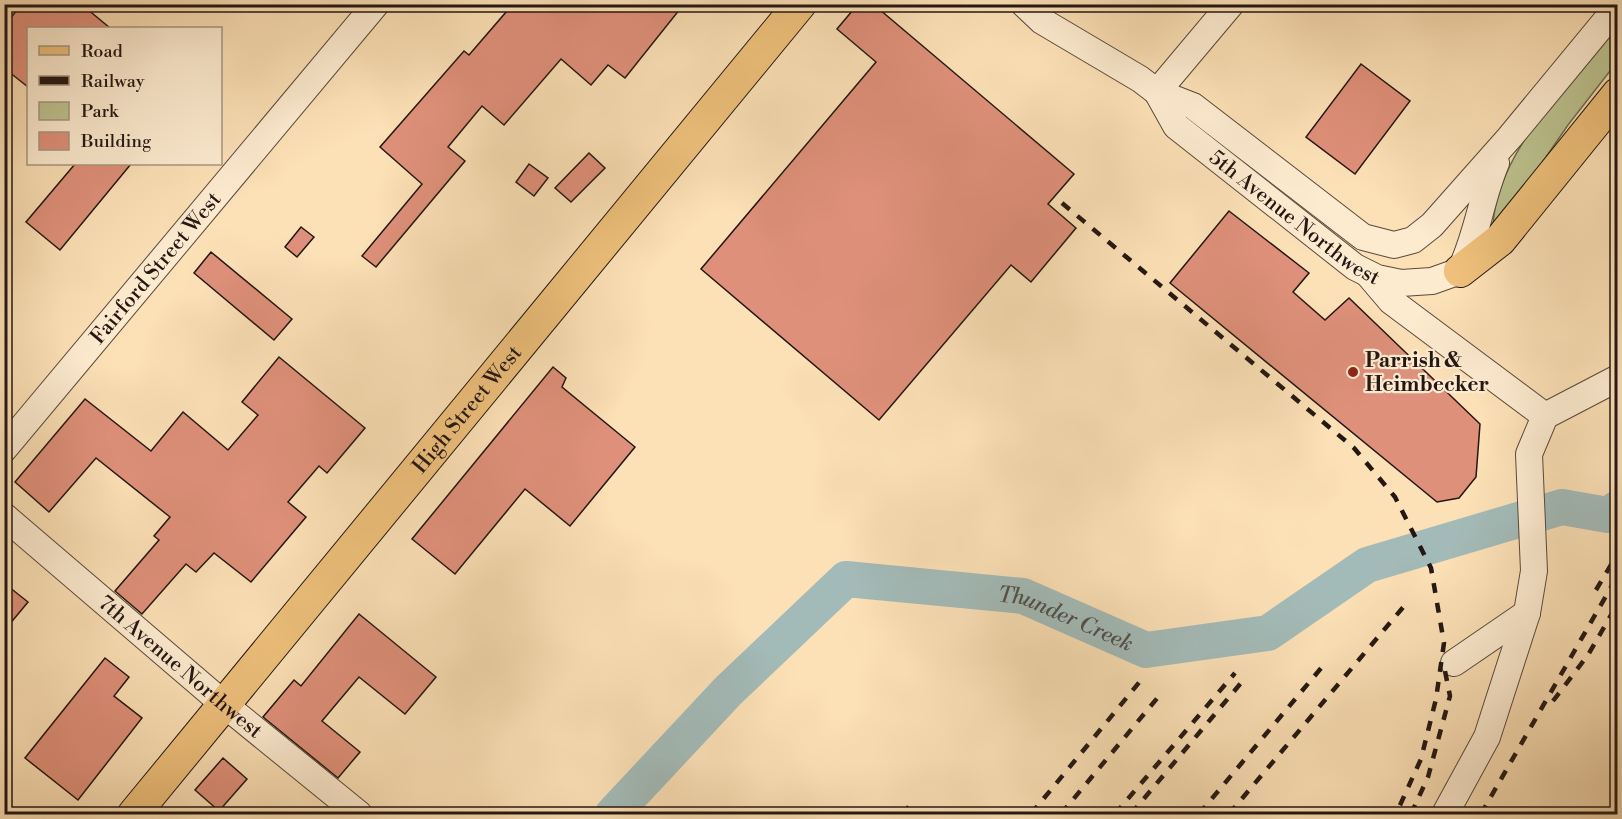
<svg xmlns="http://www.w3.org/2000/svg" width="1622" height="819" font-family="'Libre Bodoni',serif">
  <style>
    .green { fill: #bdc390; stroke: #706d52; stroke-width: 1.5 }
    .lines { fill: none; stroke-linecap: round; stroke-linejoin: round }
    .river { stroke: #a3bbb8; stroke-width: 36 }
    .building { fill: #df907a; stroke: #231713; stroke-width: 1.5 }
    .minor-casing { stroke: #59493c; stroke-width: 28 }
    .major-casing { stroke: #231713; stroke-width: 34 }
    .minor { stroke: #fdebd0; stroke-width: 26 }
    .major { stroke: #eec07b; stroke-width: 32 }
    .rail { stroke: #231713; stroke-width: 4.5; stroke-dasharray: 10 10; stroke-linecap: butt }
    .poi-dot { fill: #8f2418; stroke: #fdebd0; stroke-width: 2 }
    .labels { text-anchor: middle; stroke-width: 4.5; stroke-linejoin: round; paint-order: stroke }
    .street-label { font-size: 21px; fill: #231713; stroke: #fdebd0 }
    .poi-label { font-size: 21px; font-weight: bold; fill: #231713; stroke: #fdebd0; text-anchor: start }
    .water-label { font-size: 22px; font-style: italic; fill: #50504d; stroke: #fdebd0 }
  </style>
  <rect width="100%" height="100%" fill="#fce0b6"/>
  <filter id="stains"><feTurbulence type="fractalNoise" baseFrequency=".00333" numOctaves="4"/><feColorMatrix values="0 0 0 0 .2 0 0 0 0 .09 0 0 0 0 .02 0 0 0 .5 -.17"/></filter>
  <radialGradient id="worn" r=".72"><stop offset=".6" stop-color="#630" stop-opacity="0"/><stop offset="1" stop-color="#630" stop-opacity=".3"/></radialGradient>
  <path class="green" d="M1617 25V62L1568 125 1493 234C1490 158 1571 81 1617 25Z"/>
  <g class="lines">
    <path class="river" id="s1" d="M613 814 728 691 846 579 1023 596 1146 650 1268 633 1367 565 1562 507 1608 515 1618 508"/>
  </g>
  <g class="building">
    <polygon points="22,4 81,4 110,28 28,28 28,87 4,68 4,26"/>
    <polygon points="513,4 684,4 625,78 608,65 591,85 561,59 504,125 482,106 448,147 465,161 376,267 362,256 422,184 380,147 464,51 469,55"/>
    <polygon points="858,4 873,4 1074,174 1048,204 1076,228 1031,282 1011,265 879,420 701,269 876,62 837,29"/>
    <polygon points="1361,64 1410,101 1355,174 1306,137"/>
    <polygon points="589,153 605,168 571,202 555,188"/>
    <polygon points="75,164 131,164 60,250 26,222"/>
    <polygon points="529,164 548,178 534,196 516,182"/>
    <polygon points="1229,211 1309,273 1293,292 1325,320 1349,298 1480,424 1476,477 1459,498 1437,502 1170,283"/>
    <polygon points="301,227 314,237 297,257 285,247"/>
    <polygon points="211,252 292,319 274,340 194,273"/>
    <polygon points="279,357 365,428 327,473 319,466 288,502 306,517 251,582 214,553 196,572 186,564 142,614 115,591 159,540 154,536 170,517 96,458 49,512 15,482 85,399 151,451 183,412 228,450 258,415 242,402"/>
    <polygon points="553,367 566,378 562,387 635,447 570,526 525,489 455,574 412,539"/>
    <polygon points="4,583 28,602 4,631"/>
    <polygon points="359,614 436,677 405,714 359,677 322,721 360,752 338,778 263,717 294,680 301,686"/>
    <polygon points="105,658 129,677 114,696 142,718 78,800 25,758"/>
    <polygon points="223,758 247,779 219,811 195,790"/>
  </g>
  <g class="lines">
    <g class="minor-casing">
      <g id="minor">
        <polyline points="1024,4 1042,21 1140,79 1157,92 1193,106 1363,237 1394,245 1413,240 1432,225 1510,137 1618,6"/>
        <path id="s2" d="M1157 92 1176 126 1355 267 1377 278 1401 283 1432 281 1460 271C1477 237 1481 198 1496 163"/>
        <polyline points="1157,92 1231,4"/>
        <polyline points="1368,274 1391,301 1545,416"/>
        <path id="s3" d="M4 449 376 4"/>
        <path id="s4" d="M4 516 226 706 359 814"/>
        <polyline points="1454,663 1527,613"/>
        <polyline points="1445,814 1487,737 1527,613 1534,571 1529,454 1545,416 1618,378"/>
      </g>
    </g>
    <g class="major-casing">
      <g id="major">
        <polyline points="1460,271 1500,240 1618,94"/>
        <path id="s5" d="M134 814 800 4"/>
      </g>
    </g>
    <use href="#minor" class="minor"/>
    <use href="#major" class="major"/>
    <g class="rail">
      <polyline points="1062,203 1354,448 1395,497 1431,568 1444,643 1436,699 1421,759 1396,814"/>
      <polyline points="1596,590 1618,553"/>
      <polyline points="1553,701 1588,655 1618,603"/>
      <polyline points="902,814 914,801"/>
      <polyline points="1031,814 1142,679"/>
      <polyline points="1061,814 1159,696"/>
      <polyline points="1115,814 1235,673"/>
      <polyline points="1131,814 1246,677"/>
      <polyline points="1199,814 1322,667"/>
      <polyline points="1229,814 1405,605"/>
      <polyline points="1411,814 1428,777 1450,696 1444,666"/>
      <polyline points="1481,814 1618,575"/>
    </g>
  </g>
  <circle class="poi-dot" cx="1353" cy="372" r="6"/>
  <g class="labels">
    <g class="street-label">
      <text dy="7" stroke="none"><textPath href="#s2" startOffset="189">5th Avenue Northwest</textPath></text>
      <text dy="7" stroke="none"><textPath href="#s3" startOffset="236">Fairford Street West</textPath></text>
      <text dy="7" stroke="none"><textPath href="#s5" startOffset="524">High Street West</textPath></text>
      <text dy="7" stroke="none"><textPath href="#s4" startOffset="232">7th Avenue Northwest</textPath></text>
    </g>
    <g class="poi-label">
      <text x="1365" y="367">Parrish &amp;<tspan x="1365" dy="24">Heimbecker</tspan></text>
    </g>
    <g class="water-label">
      <text dy="8" stroke="none"><textPath href="#s1" startOffset="556">Thunder Creek</textPath></text>
    </g>
  </g>
  <rect width="1622" height="819" fill="none" stroke="#fce0b6" stroke-width="24"/>
  <rect x="6" y="6" width="1610" height="807" fill="none" stroke="#231713" stroke-width="3"/>
  <rect x="12" y="12" width="1598" height="795" fill="none" stroke="#231713" stroke-width="1.5"/>
  <rect x="27" y="27" width="195" height="138" fill="#fdebd0" stroke="#a69684" stroke-width="1.5"/>
  <rect x="39" y="46" width="30" height="9" fill="#eec07b" stroke="#a69684" stroke-width="1.5"/>
  <text x="81" y="57" font-size="18" fill="#231713">Road</text>
  <rect x="39" y="76" width="30" height="9" fill="#231713" stroke="#a69684" stroke-width="1.5"/>
  <text x="81" y="87" font-size="18" fill="#231713">Railway</text>
  <rect x="39" y="102" width="30" height="18" fill="#bdc390" stroke="#a69684" stroke-width="1.5"/>
  <text x="81" y="117" font-size="18" fill="#231713">Park</text>
  <rect x="39" y="132" width="30" height="18" fill="#df907a" stroke="#a69684" stroke-width="1.5"/>
  <text x="81" y="147" font-size="18" fill="#231713">Building</text>
  <rect width="100%" height="100%" filter="url(#stains)"/>
  <rect width="100%" height="100%" fill="url(#worn)"/>
</svg>
